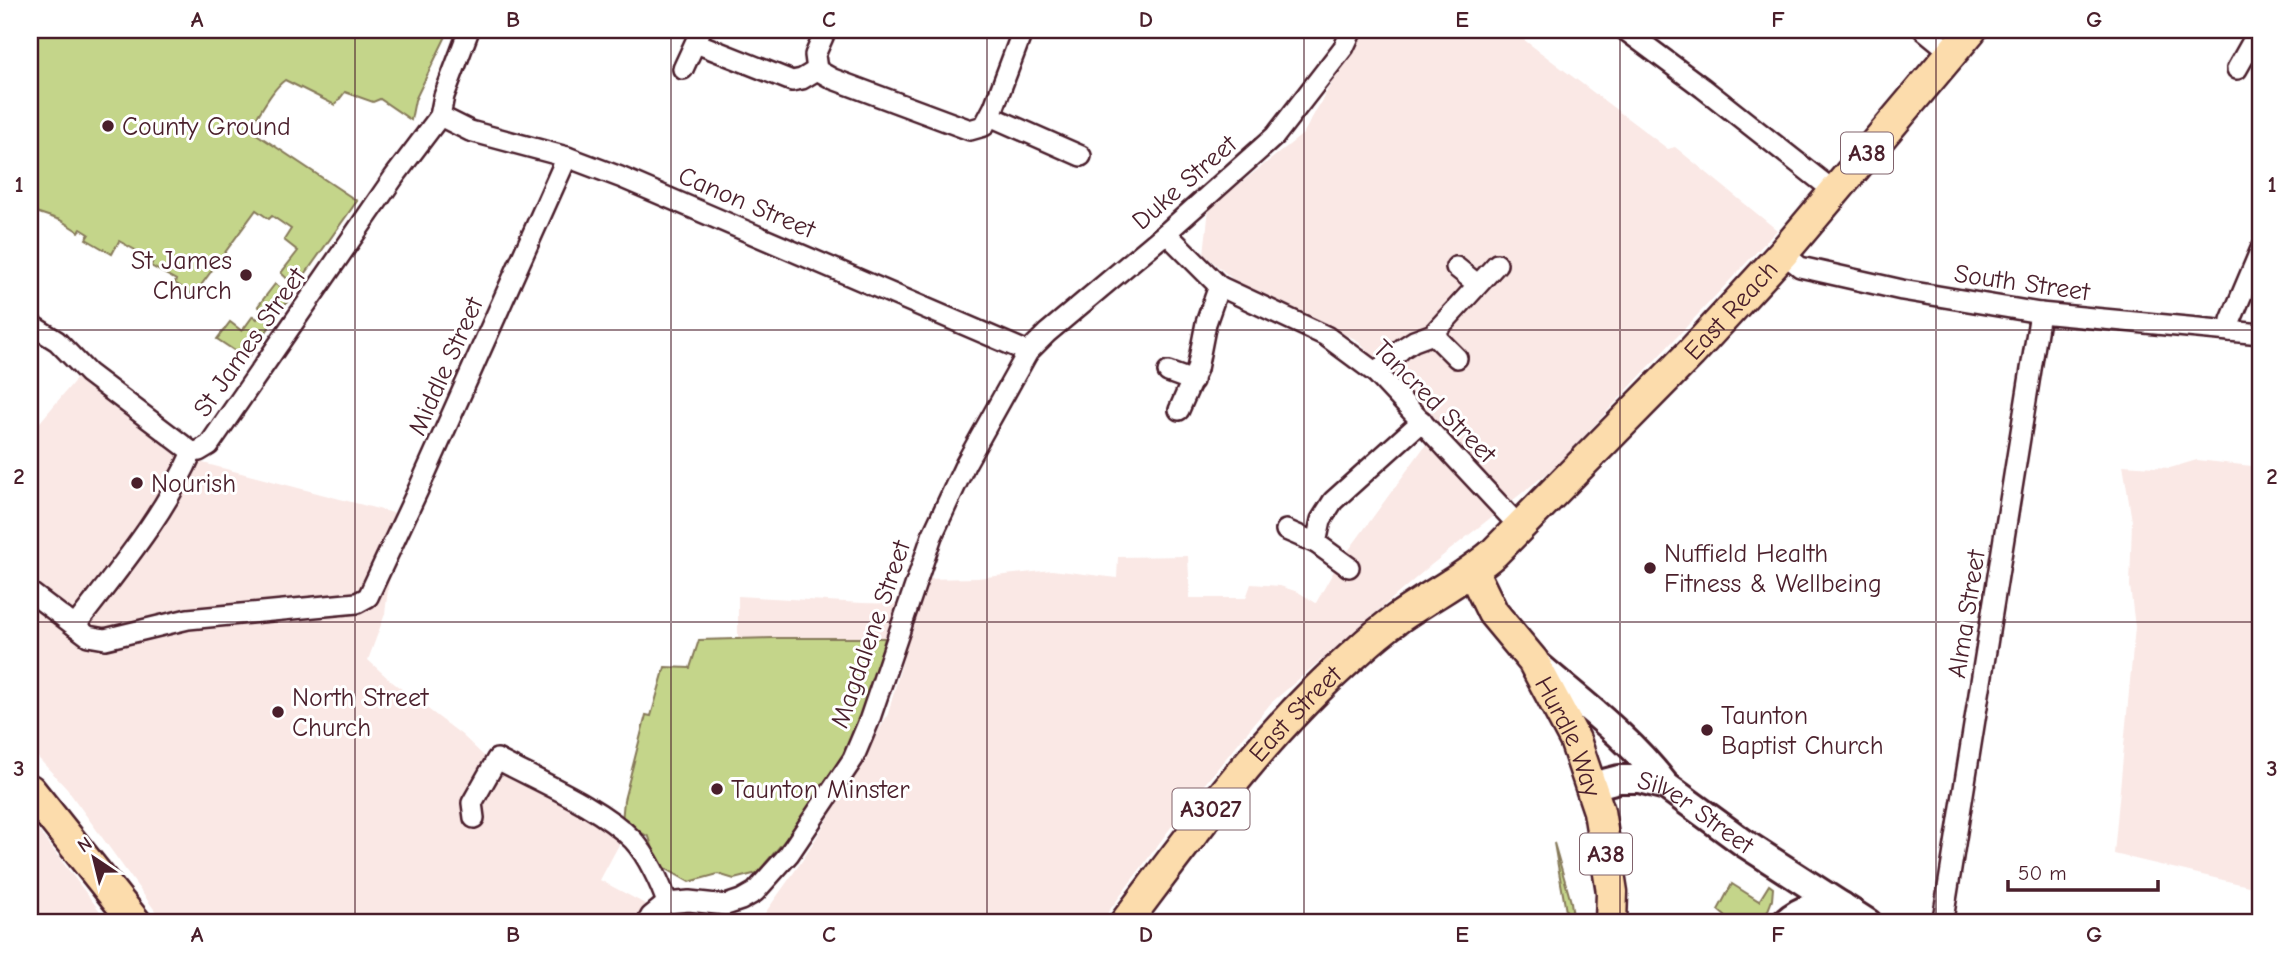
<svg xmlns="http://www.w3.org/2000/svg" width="2291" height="953" font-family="'Comic Neue',sans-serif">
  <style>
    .built { fill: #fae8e5 }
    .green { fill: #c4d58a; stroke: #877a5a; stroke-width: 2 }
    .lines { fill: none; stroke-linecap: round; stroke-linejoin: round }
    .minor-casing { stroke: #4a1f2b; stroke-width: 24 }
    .secondary-casing { stroke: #4a1f2b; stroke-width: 32 }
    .primary-casing { stroke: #4a1f2b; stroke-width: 35 }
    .minor { stroke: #fff; stroke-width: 19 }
    .secondary { stroke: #fff; stroke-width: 26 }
    .primary { stroke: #fcdcac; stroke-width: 30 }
    .grid { fill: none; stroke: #4a1f2b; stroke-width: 2; stroke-opacity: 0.55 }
    .poi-dot { fill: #4a1f2b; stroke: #fff; stroke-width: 2.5 }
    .labels { text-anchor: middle; stroke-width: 6; stroke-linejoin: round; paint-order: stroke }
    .shield { fill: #fff; stroke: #80626b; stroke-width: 2 }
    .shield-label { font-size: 24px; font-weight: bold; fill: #4a1f2b }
    .poi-label { font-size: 26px; fill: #4a1f2b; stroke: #fff; text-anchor: start }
    .street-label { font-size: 26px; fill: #4a1f2b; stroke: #fff }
    .neatline { fill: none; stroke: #4a1f2b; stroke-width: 2.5 }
    .grid-label { font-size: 23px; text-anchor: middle; font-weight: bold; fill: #4a1f2b }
  </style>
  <rect width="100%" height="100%" fill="#fff"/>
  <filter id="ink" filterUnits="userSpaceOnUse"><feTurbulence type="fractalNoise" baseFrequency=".0143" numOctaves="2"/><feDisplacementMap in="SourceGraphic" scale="14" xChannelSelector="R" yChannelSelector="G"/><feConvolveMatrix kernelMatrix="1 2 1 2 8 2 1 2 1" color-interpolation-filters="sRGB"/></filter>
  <g filter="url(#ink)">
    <g class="built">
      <polygon points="1361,30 1511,30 1668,149 1675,147 1777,230 1556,466 1431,565 1271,703 1186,807 1100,923 758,923 802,861 848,786 888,714 925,579 977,578 1052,570 1117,578 1118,557 1188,556 1190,598 1246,598 1251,584 1280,586 1298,592 1316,603 1335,569 1438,428 1357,340 1244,289 1204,254 1209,208 1303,134"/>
      <polygon points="77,378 180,457 397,514 385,614 368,660 391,681 462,735 487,759 622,839 600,880 681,923 164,923 67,789 30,749 30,434"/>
      <polygon points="2197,460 2261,467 2261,889 2114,854 2135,627 2130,586 2132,521 2123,465 2170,468"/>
      <polygon points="738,596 863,603 899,604 885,638 738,640"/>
      <polygon points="30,821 38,830 109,923 30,923"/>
    </g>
    <g class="green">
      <path d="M30 30H449L415 100 411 120 380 99 373 102 345 92 335 105 285 80C271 90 260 114 249 129L357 201 296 287 281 273 298 251 284 240 291 229 272 216 269 219 256 210 191 299 192 294 175 283 176 280 151 266 153 260 119 241 112 254 86 239 89 234 81 229 79 232 60 220 30 210Z"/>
      <polygon points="275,284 292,295 247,359 217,339 230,322 242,331 253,316 257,319 263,310 258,306"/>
      <polygon points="775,638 885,638 865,711 847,751 787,838 757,873 734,879 718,874 689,882 658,864 649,837 622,822 624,800 646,715 651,716 665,667 690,668 699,640"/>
      <polygon points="1554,843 1571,902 1574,923 1568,923"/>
      <polygon points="1732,884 1759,901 1769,885 1773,888 1772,900 1763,923 1733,923 1718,910"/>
    </g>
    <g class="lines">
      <g class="minor-casing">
        <g id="minor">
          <polyline points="1625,30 1703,88 1835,192"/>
          <polyline points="1924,30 1952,53"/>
          <polyline points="696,43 792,81 802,79 817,70"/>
          <polyline points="683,69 701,30"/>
          <polyline points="2237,69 2259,30"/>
          <polyline points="817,70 833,79 970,130 984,126 994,107 1023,30"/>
          <polyline points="817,70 815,55 826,30"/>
          <polyline points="440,116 470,131 567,157 620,177 1028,352"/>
          <polyline points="990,116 1081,156"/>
          <polyline points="1166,233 1219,286 1326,336 1376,373 1519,526"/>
          <polyline points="1783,253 1800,267 1902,290 2040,313 2261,334"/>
          <polyline points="1456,267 1477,284"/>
          <polyline points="30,324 57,341 88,373 192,452"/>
          <polyline points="2230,331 2231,320 2261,249"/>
          <polyline points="1433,334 1457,358"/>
          <polyline points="1168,372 1193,381"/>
          <polyline points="1376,373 1403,348 1414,341 1433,334 1497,264"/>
          <polyline points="1179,410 1197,369 1206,323 1219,286"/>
          <polyline points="192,452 199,451 209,445 394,177 440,116 444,96 469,30"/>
          <polyline points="1286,530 1316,543"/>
          <polyline points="1349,567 1316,543 1321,520 1333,501 1422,421"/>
          <polyline points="30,592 88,636 105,639 188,619 357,603 368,597 418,490 567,157"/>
          <path d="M75 626C117 571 164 516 192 452"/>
          <path d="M474 818 472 803 497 759C538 781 601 807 633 840 647 855 661 884 667 903"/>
          <polyline points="667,903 689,901 726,905 741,900 755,892 789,854 853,759 869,721 932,536 966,463 1028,352 1047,333 1166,233 1275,136 1344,47 1352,30"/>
          <polyline points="647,923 651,916 667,903"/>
          <polyline points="1940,923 1944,913 2040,313"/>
        </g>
      </g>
      <g class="secondary-casing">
        <g id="secondary">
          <path d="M1538 665C1582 703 1631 739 1666 786"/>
          <path id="s1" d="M1592 786 1619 779H1639L1666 786 1744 843 1868 923"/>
          <path d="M1785 923C1802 907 1819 904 1842 906"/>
        </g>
      </g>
      <g class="primary-casing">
        <g id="primary">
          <path id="s2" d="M1473 572 1493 613 1533 661 1575 740 1599 811 1612 892 1611 923"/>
          <polyline points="30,790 136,923"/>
          <path id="s3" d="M1125 923C1196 829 1266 731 1356 653 1369 641 1383 629 1397 619 1429 596 1464 579 1494 553L1691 353 1783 253 1971 30"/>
        </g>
      </g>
      <use href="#minor" class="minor"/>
      <use href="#secondary" class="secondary"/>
      <use href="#primary" class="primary"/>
    </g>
  </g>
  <path class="grid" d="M355 30V923M671 30V923M987 30V923M1304 30V923M1620 30V923M1936 30V923M30 330H2261M30 622H2261"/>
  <g class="poi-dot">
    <circle cx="108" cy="126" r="7"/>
    <circle cx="246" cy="275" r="7"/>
    <circle cx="137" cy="483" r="7"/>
    <circle cx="1650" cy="568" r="7"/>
    <circle cx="278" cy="712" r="7"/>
    <circle cx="1707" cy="730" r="7"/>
    <circle cx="717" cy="789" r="7"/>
  </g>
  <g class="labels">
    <g class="shield">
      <rect x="1841" y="132.5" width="52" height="41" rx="5"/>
      <rect x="1172.5" y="788.5" width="77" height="41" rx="5"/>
      <rect x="1580" y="833.5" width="52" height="41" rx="5"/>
    </g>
    <g class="shield-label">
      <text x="1867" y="161">A38</text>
      <text x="1211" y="817">A3027</text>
      <text x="1606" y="862">A38</text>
    </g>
    <g class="poi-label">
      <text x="122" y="135">County Ground</text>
      <text x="232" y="269" text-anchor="end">St James<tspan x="232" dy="30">Church</tspan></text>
      <text x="151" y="492">Nourish</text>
      <text x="1664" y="562">Nuffield Health<tspan x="1664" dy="30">Fitness &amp; Wellbeing</tspan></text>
      <text x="292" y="706">North Street<tspan x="292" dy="30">Church</tspan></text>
      <text x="1721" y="724">Taunton<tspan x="1721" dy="30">Baptist Church</tspan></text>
      <text x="731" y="798">Taunton Minster</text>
    </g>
    <g class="street-label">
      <text transform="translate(1184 182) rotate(-41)" y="9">Duke Street</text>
      <text transform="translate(747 202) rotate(23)" y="9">Canon Street</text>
      <text transform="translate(2022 282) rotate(8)" y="9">South Street</text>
      <text dy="9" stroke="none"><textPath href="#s3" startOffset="866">East Reach</textPath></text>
      <text transform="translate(249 342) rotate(-55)" y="9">St James Street</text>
      <text transform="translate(445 366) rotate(-66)" y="9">Middle Street</text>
      <text transform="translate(1435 401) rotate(45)" y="9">Tancred Street</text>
      <text transform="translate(1966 614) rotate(-81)" y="9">Alma Street</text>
      <text transform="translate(870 634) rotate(-71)" y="9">Magdalene Street</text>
      <text dy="9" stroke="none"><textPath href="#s3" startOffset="270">East Street</textPath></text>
      <text dy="9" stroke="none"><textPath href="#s2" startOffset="192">Hurdle Way</textPath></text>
      <text dy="9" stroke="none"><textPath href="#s1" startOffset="114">Silver Street</textPath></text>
    </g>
  </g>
  <rect width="2291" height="953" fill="none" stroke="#fff" stroke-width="77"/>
  <g transform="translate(94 858) rotate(325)" stroke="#ffffff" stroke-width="5" paint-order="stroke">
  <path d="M0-5L12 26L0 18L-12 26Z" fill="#4a1f2b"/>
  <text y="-10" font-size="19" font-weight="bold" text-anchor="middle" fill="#4a1f2b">N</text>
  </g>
  <path d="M2008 880v10h150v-10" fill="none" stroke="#4a1f2b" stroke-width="3.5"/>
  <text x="2018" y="880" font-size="21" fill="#4a1f2b" stroke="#ffffff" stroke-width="5" paint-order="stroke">50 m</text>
  <rect x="38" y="38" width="2214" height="876" class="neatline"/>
  <g class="grid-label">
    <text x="197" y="27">A</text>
    <text x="513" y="27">B</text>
    <text x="829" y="27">C</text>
    <text x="1146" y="27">D</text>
    <text x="1462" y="27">E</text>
    <text x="1778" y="27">F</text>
    <text x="2094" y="27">G</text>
    <text x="19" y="192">1</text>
    <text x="2272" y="192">1</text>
    <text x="19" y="484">2</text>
    <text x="2272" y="484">2</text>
    <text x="19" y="776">3</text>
    <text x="2272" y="776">3</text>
    <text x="197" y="942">A</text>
    <text x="513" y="942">B</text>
    <text x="829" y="942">C</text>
    <text x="1146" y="942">D</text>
    <text x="1462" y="942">E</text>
    <text x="1778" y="942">F</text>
    <text x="2094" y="942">G</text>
  </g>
</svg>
